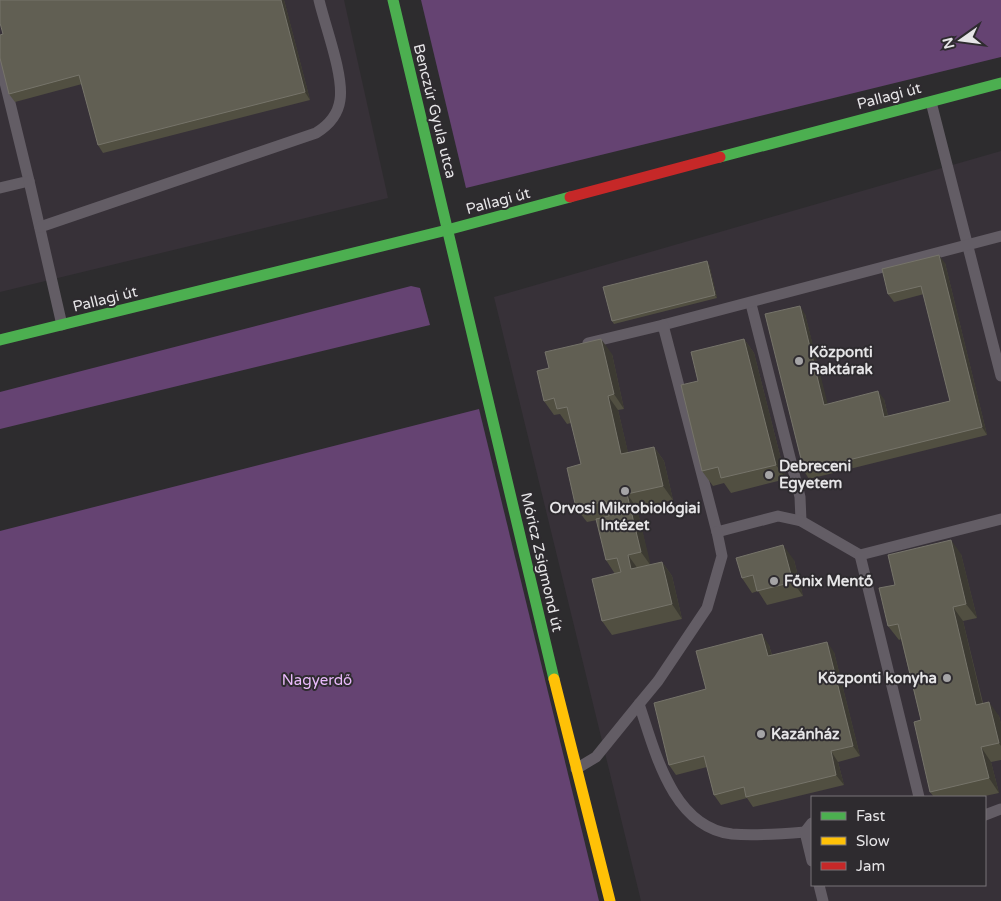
<svg xmlns="http://www.w3.org/2000/svg" width="1001" height="901" font-family="'Varela Round',sans-serif">
  <style>
    .built { fill: #373138; fill-rule: evenodd }
    .forest { fill: #654372 }
    .lines { fill: none; stroke-linecap: round; stroke-linejoin: round }
    .lane { stroke: #635d65; stroke-width: 11 }
    .fast { stroke: #4caf50; stroke-width: 11 }
    .slow { stroke: #ffc107; stroke-width: 11 }
    .jam { stroke: #c62828; stroke-width: 11 }
    .wall { fill: #514f41 }
    .shaded-wall { fill: #3c3a32 }
    .building { fill: #615f53; stroke: #76746a }
    .poi-dot { fill: #a5a4a6; stroke: #2e2b2f; stroke-width: 2 }
    .labels { text-anchor: middle; stroke-width: 4; stroke-linejoin: round; paint-order: stroke }
    .street-label { font-size: 15px; fill: #e6e5e7; stroke: #2e2b2f }
    .poi-label { font-size: 15px; font-weight: bold; fill: #e6e5e7; stroke: #2e2b2f; text-anchor: start }
    .park-label { font-size: 15px; fill: #e9bafb; stroke: #2e2b2f }
  </style>
  <rect width="100%" height="100%" fill="#2d2c2e"/>
  <g class="built">
    <polygon points="0,0 344,0 388,198 0,292"/>
    <path d="M1001 151V901H641L494 297ZM812 797H985V885H812Z"/>
  </g>
  <g class="forest">
    <polygon points="421,0 1001,0 1001,57 466,188"/>
    <polygon points="411,286 420,288 430,325 0,429 0,392"/>
    <polygon points="479,409 599,901 0,901 0,531"/>
  </g>
  <g class="lines">
    <g class="lane">
      <polyline points="0,62 29,181 0,188"/>
      <polyline points="931,102 1001,376"/>
      <polyline points="29,181 62,325"/>
      <path d="M40 227 316 133C329 125 338 115 340 100 344 75 325 26 319 0"/>
      <polyline points="751,304 800,497 801,521"/>
      <polyline points="663,325 1001,236"/>
      <polyline points="588,343 663,325 717,532 778,516 801,521 860,555"/>
      <path d="M639 704C655 751 672 827 732 834 756 836 781 834 805 832"/>
      <polyline points="576,769 596,757 639,704 658,681 707,608 722,556 717,532"/>
      <polyline points="919,797 860,555 1001,519"/>
      <polyline points="985,815 1001,809"/>
      <polyline points="812,823 805,832 812,861"/>
      <polyline points="819,885 823,901"/>
    </g>
    <g class="fast">
      <polyline points="393,0 554,679"/>
      <polyline points="720,157 1001,83"/>
      <polyline points="0,340 447,230 570,197"/>
    </g>
    <polyline class="slow" points="554,679 610,901"/>
    <polyline class="jam" points="570,197 720,157"/>
  </g>
  <g class="wall">
    <polygon points="284,0 310,100 103,153 98,145 82,84 15,102 9,94"/>
    <polygon points="945,263 987,435 809,479 804,471 805,314 827,404 884,399 888,416 950,401 924,294 894,302 888,294"/>
    <polygon points="709,264 717,298 614,324 612,321"/>
    <polygon points="744,339 754,353 786,479 731,493 724,483 713,486 702,471 698,381"/>
    <polygon points="612,354 624,409 618,410 628,453 654,447 664,461 673,500 637,508 650,565 662,562 672,576 682,619 612,635 602,621 615,574 606,560 597,520 587,522 576,508 581,464 571,423 567,424 560,414 554,415 544,401 549,368"/>
    <polygon points="961,554 977,618 963,621 983,703 999,716 1001,724 1001,760 991,762 999,793 980,797 934,797 930,792 921,720 901,639 899,640 888,626 895,585"/>
    <polygon points="794,560 803,596 767,605 758,591 752,593 742,578"/>
    <polygon points="769,645 772,655 834,652 860,756 838,762 844,785 753,807 747,798 721,805 714,795 707,767 676,775 669,765 706,689"/>
  </g>
  <g class="shaded-wall">
    <polygon points="281,0 284,0 310,100 305,92"/>
    <polygon points="939,255 945,263 987,435 982,427"/>
    <polygon points="707,261 709,264 717,298 715,295"/>
    <polygon points="800,306 805,314 830,413 824,405"/>
    <polygon points="601,339 612,354 624,409 614,394"/>
    <polygon points="744,339 754,353 786,479 776,465"/>
    <polygon points="878,391 884,399 890,425 884,417"/>
    <polygon points="608,396 618,410 632,469 621,454"/>
    <polygon points="654,447 664,461 673,500 663,486"/>
    <polygon points="627,494 637,508 651,566 641,552"/>
    <polygon points="951,540 961,554 977,618 966,604"/>
    <polygon points="783,545 794,560 803,596 793,582"/>
    <polygon points="628,555 638,569 631,569"/>
    <polygon points="662,562 672,576 682,619 672,604"/>
    <polygon points="953,607 963,621 986,719 976,705"/>
    <polygon points="762,634 769,645 775,667 768,656"/>
    <polygon points="827,642 834,652 860,756 853,746"/>
    <polygon points="989,702 999,716 1001,724 1001,746 999,743"/>
    <polygon points="981,747 991,762 999,793 989,778"/>
    <polygon points="831,751 838,762 844,785 836,775"/>
  </g>
  <g class="building">
    <polygon points="0,0 281,0 305,92 98,145 79,75 9,94 0,58 0,35 3,34 0,23"/>
    <polygon points="939,255 982,427 804,471 765,314 800,306 824,405 878,391 884,417 950,401 921,286 888,294 882,269"/>
    <polygon points="707,261 715,295 612,321 603,287"/>
    <polygon points="601,339 614,394 608,396 621,454 654,447 663,486 627,494 641,552 628,555 631,569 662,562 672,604 602,621 592,579 621,572 617,558 606,560 596,519 609,516 606,501 576,508 567,468 581,464 567,407 557,409 554,398 544,401 537,371 549,368 545,352"/>
    <polygon points="744,339 776,465 721,478 718,467 702,471 681,385 698,381 691,352"/>
    <polygon points="951,540 966,604 953,607 976,705 989,702 999,743 981,747 989,778 930,792 914,722 921,720 898,624 888,626 879,588 895,585 888,555"/>
    <polygon points="783,545 793,582 757,591 753,575 742,578 736,558"/>
    <polygon points="762,634 768,656 827,642 853,746 831,751 836,775 746,797 744,787 714,795 704,756 669,765 654,703 706,689 696,651"/>
  </g>
  <g class="poi-dot">
    <circle cx="799" cy="361" r="5"/>
    <circle cx="769" cy="475" r="5"/>
    <circle cx="625" cy="491" r="5"/>
    <circle cx="774" cy="581" r="5"/>
    <circle cx="947" cy="678" r="5"/>
    <circle cx="761" cy="734" r="5"/>
  </g>
  <g class="labels">
    <g class="street-label">
      <text transform="translate(889 96) rotate(-15)" y="5">Pallagi út</text>
      <text transform="translate(435 111) rotate(76)" y="5">Benczúr Gyula utca</text>
      <text transform="translate(498 201) rotate(-15)" y="5">Pallagi út</text>
      <text transform="translate(105 299) rotate(-14)" y="5">Pallagi út</text>
      <text transform="translate(542 562) rotate(77)" y="5">Móricz Zsigmond út</text>
    </g>
    <g class="poi-label">
      <text x="809" y="357">Központi<tspan x="809" dy="17">Raktárak</tspan></text>
      <text x="779" y="471">Debreceni<tspan x="779" dy="17">Egyetem</tspan></text>
      <text x="625" y="513" text-anchor="middle">Orvosi Mikrobiológiai<tspan x="625" dy="17">Intézet</tspan></text>
      <text x="784" y="586">Főnix Mentő</text>
      <text x="937" y="683" text-anchor="end">Központi konyha</text>
      <text x="771" y="739">Kazánház</text>
    </g>
    <g class="park-label">
      <text x="317" y="685">Nagyerdő</text>
    </g>
  </g>
  <rect x="811" y="796" width="175" height="90" fill="#2e2b2f" stroke="#787579"/>
  <rect x="821" y="812" width="25" height="8" fill="#4caf50" stroke="#787579"/>
  <text x="856" y="821" font-size="15" fill="#e6e5e7">Fast</text>
  <rect x="821" y="837" width="25" height="8" fill="#ffc107" stroke="#787579"/>
  <text x="856" y="846" font-size="15" fill="#e6e5e7">Slow</text>
  <rect x="821" y="862" width="25" height="8" fill="#c62828" stroke="#787579"/>
  <text x="856" y="871" font-size="15" fill="#e6e5e7">Jam</text>
  <g transform="translate(961 40) rotate(256)" stroke="#2e2b2f" stroke-width="4" paint-order="stroke">
  <path d="M0-4L9 19L0 12L-9 19Z" fill="#e6e5e7"/>
  <text y="-8" font-size="14" font-weight="bold" text-anchor="middle" fill="#e6e5e7">N</text>
  </g>
</svg>
